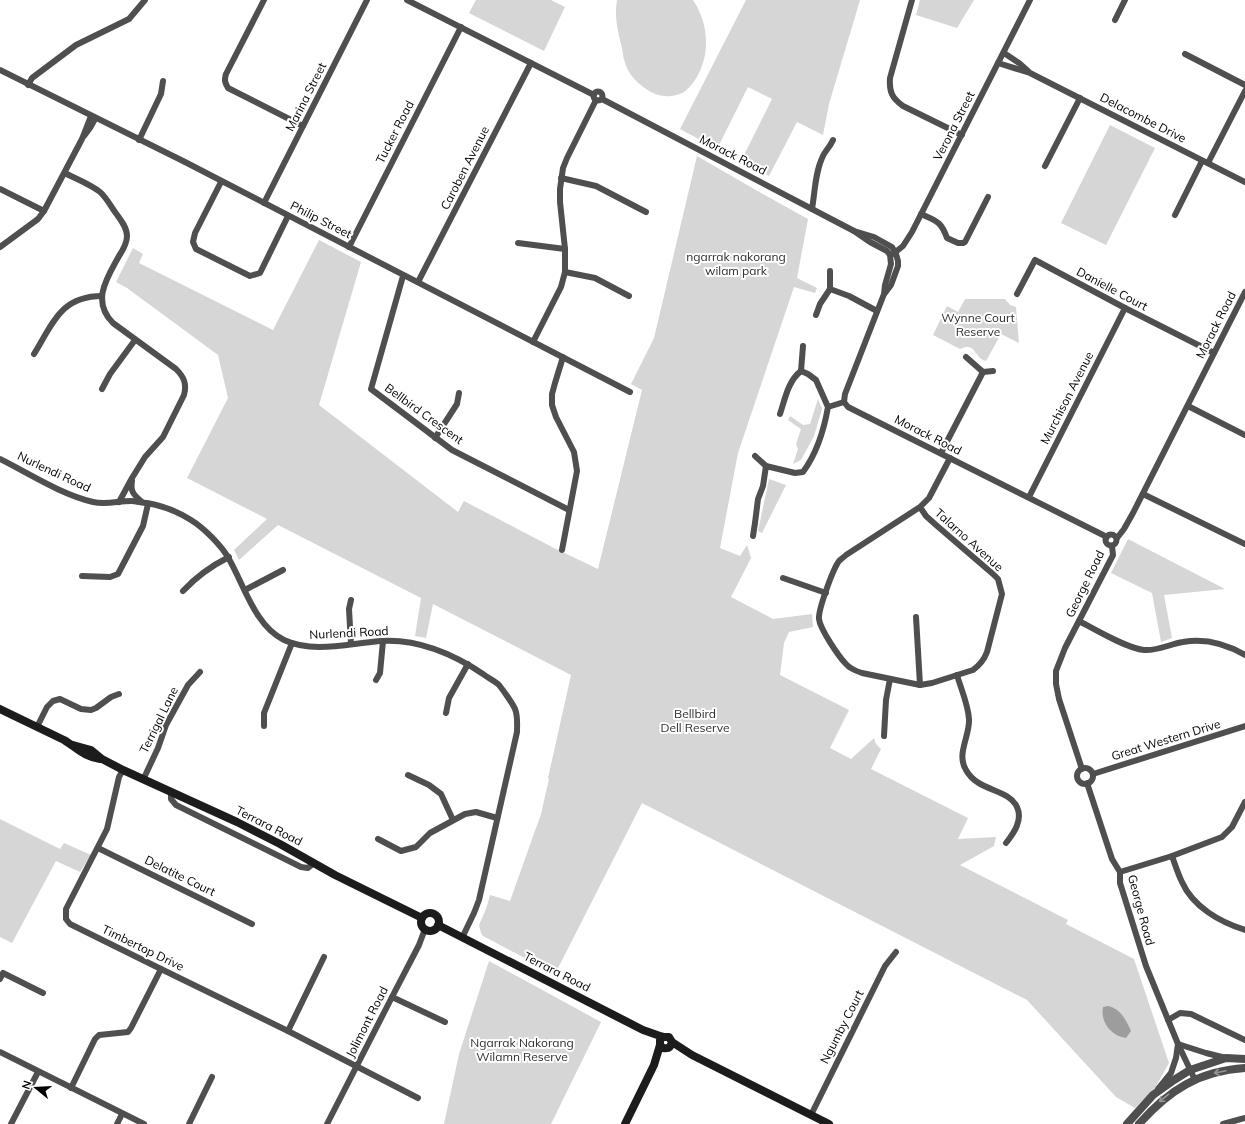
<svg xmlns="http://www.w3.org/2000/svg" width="1245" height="1124" font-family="Mulish,sans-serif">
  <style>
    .green { fill: #d6d6d6 }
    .water { fill: #9d9d9d }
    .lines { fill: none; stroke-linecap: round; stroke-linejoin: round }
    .minor { stroke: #4f4f4f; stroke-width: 6 }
    .tertiary { stroke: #4f4f4f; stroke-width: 8 }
    .secondary { stroke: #1c1c1c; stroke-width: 8 }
    .oneway { stroke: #959595 }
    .labels { text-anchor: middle; stroke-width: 4; stroke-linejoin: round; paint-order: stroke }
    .street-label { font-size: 12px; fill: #000; stroke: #fff }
    .park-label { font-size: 12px; fill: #2d2d2d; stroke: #fff }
  </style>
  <rect width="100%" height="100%" fill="#fff"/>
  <g class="green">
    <polygon points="476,0 551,0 565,7 544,51 469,13"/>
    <path d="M617 0H693C709 24 711 56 695 80 692 84 687 91 682 93 678 95 669 97 665 96 651 96 632 80 627 68 624 62 623 55 622 48 618 32 614 17 617 0Z"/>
    <polygon points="746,0 860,0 829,104 823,135 797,122 769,176 741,161 772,99 748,87 717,149 680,129"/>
    <polygon points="920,0 974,0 957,28 916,15"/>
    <polygon points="1110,125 1155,148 1106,245 1061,223"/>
    <polygon points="697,156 761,193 808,219 797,278 817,288 815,293 794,287 738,453 720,548 740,556 747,545 751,558 731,597 773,619 812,614 813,627 789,632 784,643 780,675 849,710 830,748 851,759 874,738 876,744 881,749 871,769 968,818 958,839 996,837 994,846 960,865 1068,920 1066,924 1134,959 1169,1063 1155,1088 1135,1108 1116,1097 1027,1000 642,803 555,974 483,936 481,933 479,925 486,909 490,895 510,901 541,814 549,779 548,778 571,675 433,604 426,638 415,636 421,598 278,525 239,560 234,550 267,519 187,478 228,398 218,355 127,288 116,282 133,248 143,254 139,263 273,330 319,240 361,262 319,405 458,512 464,501 554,548 598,569 642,390 631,384 654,338"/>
    <path d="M965 299H1005L1010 305 1016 307 1019 343 1001 334 986 361C974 358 976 341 960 349L933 335 947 306 958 312Z"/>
    <polygon points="818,399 822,409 814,436 801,460 793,464 798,449 796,444 801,429 788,420 790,416 803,425 810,424"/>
    <polygon points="769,479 786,485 762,533 758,531"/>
    <polygon points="1128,539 1225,589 1164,595 1172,638 1161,642 1152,593 1111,573"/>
    <polygon points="0,819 60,849 64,843 91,855 80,872 56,861 12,943 0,937"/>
    <polygon points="489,961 601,1022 551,1124 444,1124 459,1054"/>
  </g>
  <path class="water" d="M1108 1006C1121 1009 1126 1020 1131 1031L1126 1038C1111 1036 1100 1022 1103 1007Z"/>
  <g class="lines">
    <g class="minor">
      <path d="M264 0 226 74C224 80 225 83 228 88L303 126"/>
      <polyline points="407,0 594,95"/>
      <path d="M912 0 890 78C889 92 892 98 903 106L962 135"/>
      <polyline points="1115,20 1125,0"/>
      <polyline points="1004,53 1019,63 1028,71"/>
      <polyline points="1185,54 1245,85"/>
      <polyline points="998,63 1030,73 1245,182"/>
      <polyline points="0,70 185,162 630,392"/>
      <polyline points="28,85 32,78 76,45 129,19 145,0"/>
      <circle cx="598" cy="96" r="4.5"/>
      <polyline points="602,99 854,231 874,237 892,247 896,254 898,261 898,266 891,285 885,293"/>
      <polyline points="84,136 90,128 95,119"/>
      <polyline points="139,140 161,94 163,81"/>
      <polyline points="1208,163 1245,91"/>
      <polyline points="1045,166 1080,98"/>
      <path d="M65 173C76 179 90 184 100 192 106 197 110 205 115 212 120 219 127 227 127 236 127 243 123 250 119 256 107 278 91 301 113 323L176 369C184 377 187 384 184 395L163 437 145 457 132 478 119 502"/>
      <polyline points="561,178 596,186 646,212"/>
      <polyline points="221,182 195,233 193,242 196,249 250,276 260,273 288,216"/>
      <polyline points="0,189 44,211"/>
      <polyline points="264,203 367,0"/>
      <path d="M812 209C815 192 815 172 823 156 825 151 830 147 833 140"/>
      <path d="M921 214C936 221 941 221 947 238L958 243H963L965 242 988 197"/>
      <polyline points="1175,215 1202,161"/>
      <polyline points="854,231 870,242 887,251 890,255 891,264 885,285 884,294 845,394 844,402 848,407 1107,537"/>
      <polyline points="518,243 565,249"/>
      <polyline points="0,247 38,219 44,211 82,139 91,116"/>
      <polyline points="349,247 461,27"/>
      <polyline points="893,254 903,246 912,232 1030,0"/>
      <polyline points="565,272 595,278 629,296"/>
      <polyline points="403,276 371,389 452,450 569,510"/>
      <polyline points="418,282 531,63"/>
      <polyline points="830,289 849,296 877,311"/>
      <polyline points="1017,294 1035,260 1125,308 1214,353"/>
      <polyline points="816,315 820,304 830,289 830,271"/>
      <polyline points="533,342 561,287 565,272 565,249 560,202 560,189 563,168 567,158 596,100"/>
      <path d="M34 354C53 323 61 296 102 296"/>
      <polyline points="801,371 803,346"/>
      <polyline points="983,372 993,371"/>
      <polyline points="102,389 110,374 135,340"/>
      <polyline points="1188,406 1245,435"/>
      <path d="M780 414C785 399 788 381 801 371L808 374 816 380 828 407"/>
      <polyline points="435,438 457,404 459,393"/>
      <polyline points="941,453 983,372 966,357"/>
      <polyline points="755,456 766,466"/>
      <path d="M0 459C28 473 62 495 93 502 106 505 118 501 131 501 136 501 142 503 147 503 163 506 177 511 191 520 204 528 222 546 229 559 244 585 255 626 284 640 314 654 350 643 382 641 419 639 453 654 483 674 488 678 495 681 499 685 503 690 513 704 515 709 518 716 517 725 517 732L479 900 474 913 462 938"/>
      <path d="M132 481C130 492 134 495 142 502"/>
      <polyline points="1143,494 1245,544"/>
      <polyline points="1029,497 1125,308"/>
      <path d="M920 507 926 516 936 525 993 574 998 579 1002 594 987 652C984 660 980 665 973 670L932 683 920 685 862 673C856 671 850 669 846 664 839 657 820 629 819 619 818 610 833 569 839 561 841 559 844 557 846 555L920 507 929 498 950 458"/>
      <circle cx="1111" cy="540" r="5.5"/>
      <path d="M753 536 755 523 758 499 763 486 766 466 795 473 803 472C817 453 824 430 828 407L844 402"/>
      <polyline points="1117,538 1124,529 1133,513 1245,292"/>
      <polyline points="562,550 577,471 574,452 556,417 552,405 552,394 555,383 563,357"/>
      <polyline points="82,576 110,577 118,574 143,526 148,504"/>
      <polyline points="783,578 826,593"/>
      <polyline points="245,590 283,570"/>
      <path d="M183 591C197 576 211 566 229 557"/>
      <polyline points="916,617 920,685"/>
      <path d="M1079 621C1094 629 1128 649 1144 650 1158 651 1170 644 1183 642 1205 638 1226 644 1245 655"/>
      <polyline points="351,644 349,609 351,600"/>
      <path d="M957 675C961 689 968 704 969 719 970 736 956 754 966 770 978 792 1008 788 1017 807 1023 820 1014 833 1006 843"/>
      <polyline points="376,680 380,673 383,641"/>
      <polyline points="446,713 449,698 468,664"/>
      <polyline points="264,726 264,713 292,643"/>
      <polyline points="37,727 47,707 53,701 60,699 81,709 91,710 96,708 111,697 119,694"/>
      <polyline points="884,736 886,700 890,679"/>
      <circle cx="1085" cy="776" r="8"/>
      <polyline points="1082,769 1059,699 1056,684 1056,671 1065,648 1113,555 1112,546"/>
      <polyline points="123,770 119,777 107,829 66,909 66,919 70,924 161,969 288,1031 418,1098"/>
      <polyline points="1093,774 1245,726"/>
      <polyline points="408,775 429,785 441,794 453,820"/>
      <polyline points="143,780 158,748 166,725 188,685 200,672"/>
      <polyline points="1087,783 1112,859 1120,872 1120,883 1146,966 1178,1044 1195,1080"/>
      <polyline points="171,793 171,799 176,805 301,867 308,868 314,863"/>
      <polyline points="378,839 401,851 416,847 430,833 465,814 476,812 497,818"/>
      <polyline points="98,848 252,924"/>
      <path d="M1172 856C1175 864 1178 874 1182 882 1193 907 1220 922 1245 930"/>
      <polyline points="1120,872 1172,856 1222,837 1232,827 1245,802"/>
      <polyline points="0,979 3,973 43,993"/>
      <polyline points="392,997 445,1022"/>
      <polyline points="1168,1020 1180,1013 1191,1014 1245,1040"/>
      <polyline points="288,1031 324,957"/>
      <polyline points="1178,1044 1206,1053 1226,1058"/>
      <polyline points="0,1052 144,1124"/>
      <polyline points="71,1088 95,1039 99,1035 128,1032 131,1028 161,969"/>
      <polyline points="1158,1089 1171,1073 1176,1058 1178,1044"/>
      <polyline points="811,1115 885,966 896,952"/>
      <polyline points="11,1124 38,1072"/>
      <polyline points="117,1124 122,1114"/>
      <polyline points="189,1124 212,1077"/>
      <polyline points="327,1124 392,997 419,945 425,929"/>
      <polyline points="1223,1124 1245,1118"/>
    </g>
    <g class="tertiary">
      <polyline points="1127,1124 1153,1095 1174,1080 1190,1070 1226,1058 1245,1059"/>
      <path d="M1139 1124C1169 1090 1199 1071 1245 1068"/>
    </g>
    <g class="secondary">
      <path d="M0 709 64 740C77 748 84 757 100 759"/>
      <polyline points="73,745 91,750 102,759 123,770 237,822 280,844 335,875 422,918"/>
      <circle cx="430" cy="922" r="9"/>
      <path d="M438 925 643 1030 663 1037H669L672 1042C671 1047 668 1049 663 1048L660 1045V1040L663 1037"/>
      <polyline points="672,1042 692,1055 829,1124"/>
      <polyline points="625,1124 654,1065 660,1045"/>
    </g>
  </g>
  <defs><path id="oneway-shaft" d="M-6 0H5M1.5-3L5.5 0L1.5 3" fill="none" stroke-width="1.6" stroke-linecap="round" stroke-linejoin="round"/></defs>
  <g class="oneway">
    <use href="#oneway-shaft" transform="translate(1220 1072) rotate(168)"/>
    <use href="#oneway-shaft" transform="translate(1164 1098) rotate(141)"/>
  </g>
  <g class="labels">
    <g class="street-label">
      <text transform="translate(306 97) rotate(-63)" y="4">Marina Street</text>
      <text transform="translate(1143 118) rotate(27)" y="4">Delacombe Drive</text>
      <text transform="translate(954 126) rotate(-63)" y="4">Verona Street</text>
      <text transform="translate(395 132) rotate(-63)" y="4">Tucker Road</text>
      <text transform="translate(733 155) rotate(27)" y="4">Morack Road</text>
      <text transform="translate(465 168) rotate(-63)" y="4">Caroben Avenue</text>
      <text transform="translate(321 220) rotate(27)" y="4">Philip Street</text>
      <text transform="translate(1112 289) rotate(28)" y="4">Danielle Court</text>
      <text transform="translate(1216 325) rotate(-63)" y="4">Morack Road</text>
      <text transform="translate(1067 398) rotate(-63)" y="4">Murchison Avenue</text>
      <text transform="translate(424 414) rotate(36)" y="4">Bellbird Crescent</text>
      <text transform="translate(928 435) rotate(27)" y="4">Morack Road</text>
      <text transform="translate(54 472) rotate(25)" y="4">Nurlendi Road</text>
      <text transform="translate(969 540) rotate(42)" y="4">Talarno Avenue</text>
      <text transform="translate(1085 584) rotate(-64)" y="4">George Road</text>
      <text transform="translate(349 633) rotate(-3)" y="4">Nurlendi Road</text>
      <text transform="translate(159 720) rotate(-64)" y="4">Terrigal Lane</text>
      <text transform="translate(1166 740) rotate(-17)" y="4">Great Western Drive</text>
      <text transform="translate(269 826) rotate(27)" y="4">Terrara Road</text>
      <text transform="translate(180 876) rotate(26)" y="4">Delatite Court</text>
      <text transform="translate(1141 910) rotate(75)" y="4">George Road</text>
      <text transform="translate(143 948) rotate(26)" y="4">Timbertop Drive</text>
      <text transform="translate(557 972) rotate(27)" y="4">Terrara Road</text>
      <text transform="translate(367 1022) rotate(-63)" y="4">Jolimont Road</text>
      <text transform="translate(842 1027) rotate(-63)" y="4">Ngumby Court</text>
    </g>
    <g class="park-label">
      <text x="736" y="261">ngarrak nakorang<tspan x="736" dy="14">wilam park</tspan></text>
      <text x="978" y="322">Wynne Court<tspan x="978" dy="14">Reserve</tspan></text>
      <text x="695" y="718">Bellbird<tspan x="695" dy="14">Dell Reserve</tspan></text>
      <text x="522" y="1047">Ngarrak Nakorang<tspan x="522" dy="14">Wilamn Reserve</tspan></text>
    </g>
  </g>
  <g transform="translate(36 1088) rotate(288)" stroke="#ffffff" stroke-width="3" paint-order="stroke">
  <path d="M0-3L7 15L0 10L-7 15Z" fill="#000000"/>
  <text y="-6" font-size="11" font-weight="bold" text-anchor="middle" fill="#000000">N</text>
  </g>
</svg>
